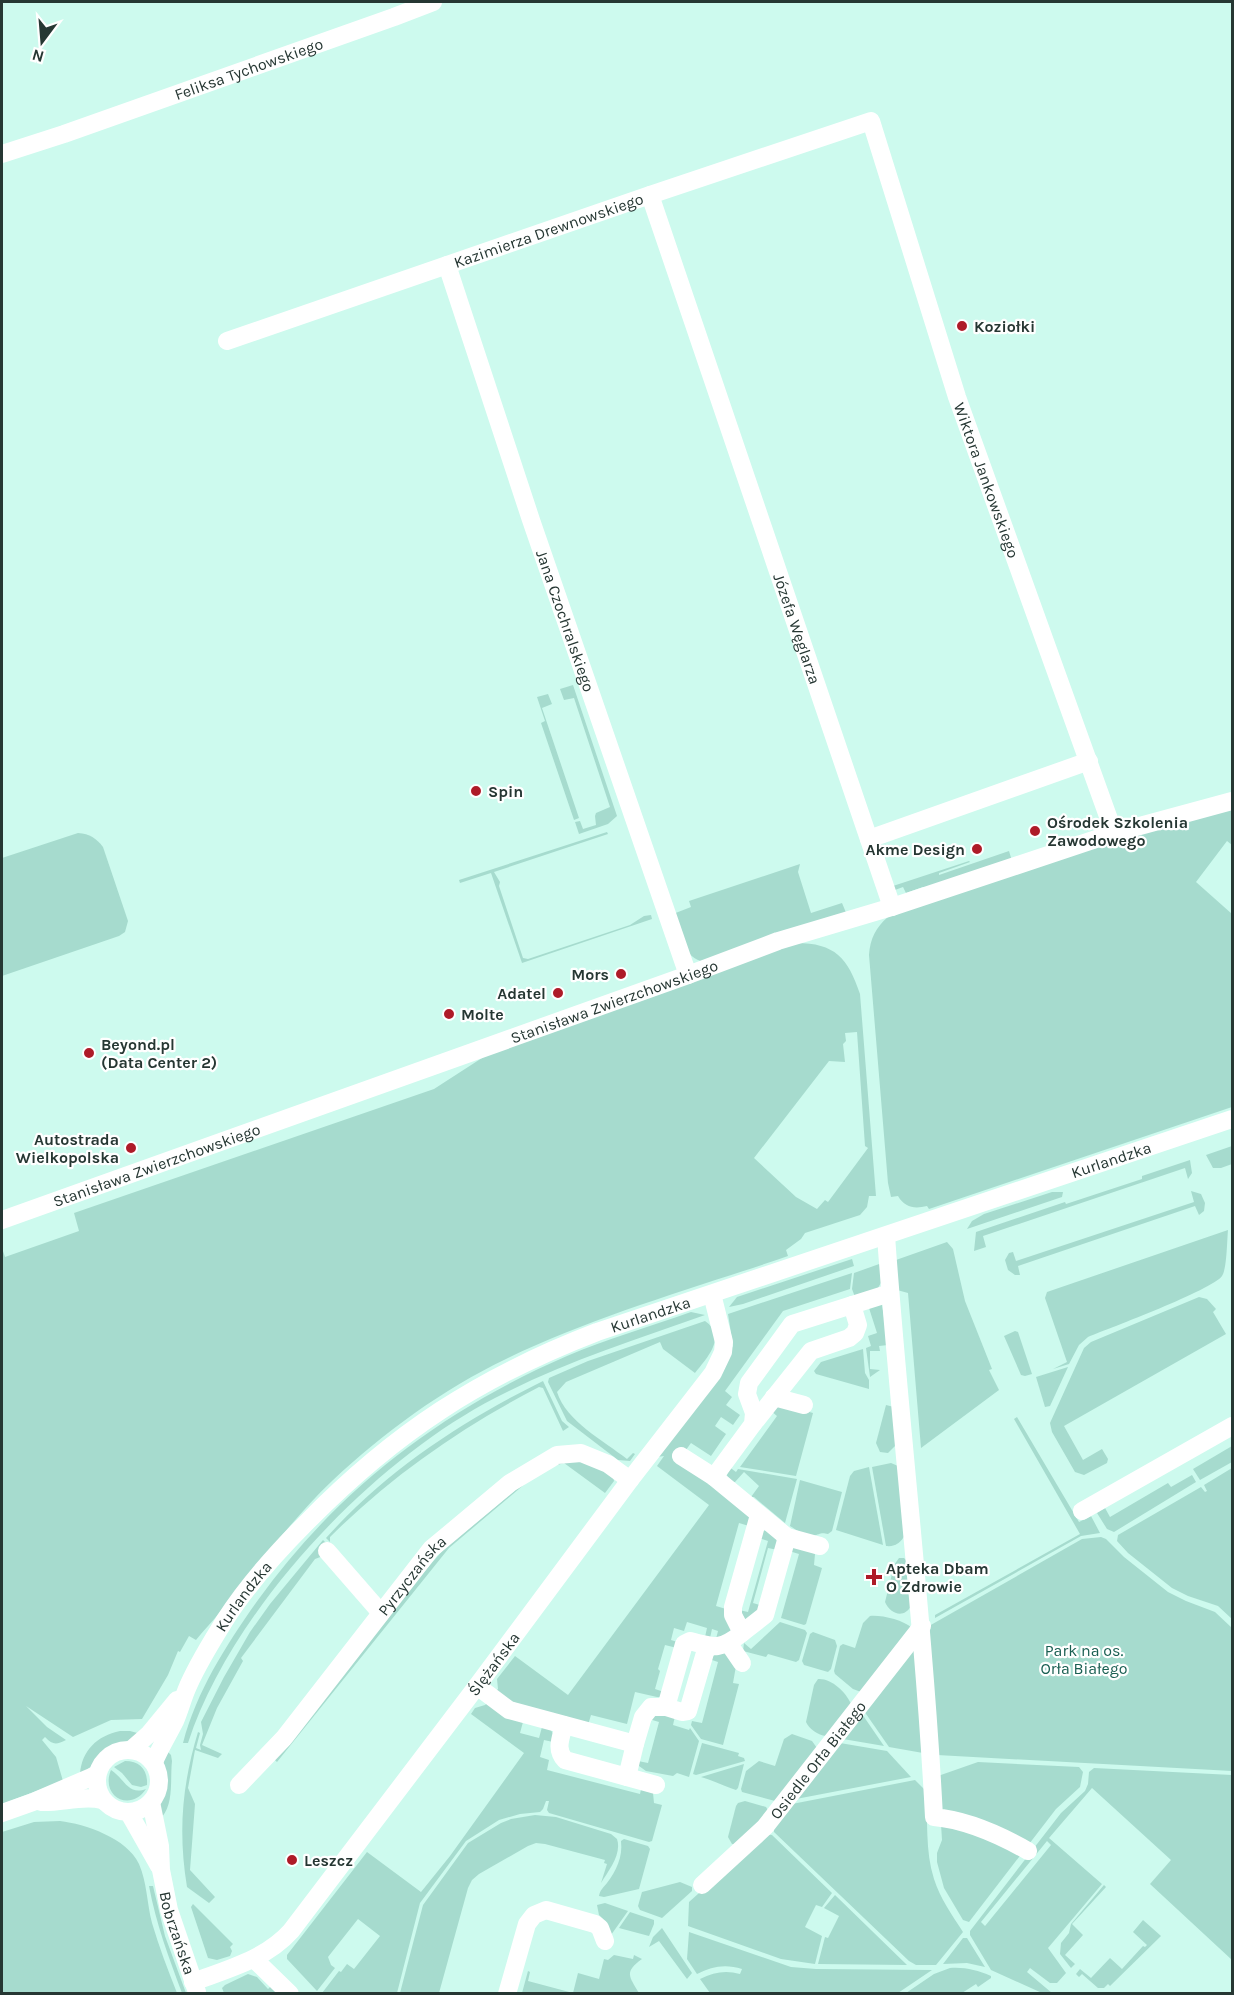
<svg xmlns="http://www.w3.org/2000/svg" width="1234" height="1995" font-family="Karla,sans-serif">
  <style>
    .green { fill: #a6dbce; fill-rule: evenodd }
    .lines { fill: none; stroke-linecap: round; stroke-linejoin: round }
    .minor { stroke: #fff; stroke-width: 18 }
    .poi-dot { fill: #ae1b28; stroke: #fff; stroke-width: 2 }
    .labels { text-anchor: middle; stroke-width: 4.5; stroke-linejoin: round; paint-order: stroke }
    .street-label { font-size: 16px; fill: #263733; stroke: #fff }
    .poi-label { font-size: 16px; font-weight: bold; fill: #263733; stroke: #fff; text-anchor: start }
    .park-label { font-size: 16px; fill: #195f52; stroke: #fff }
  </style>
  <rect width="100%" height="100%" fill="#cdfaee"/>
  <g class="green">
    <polygon points="573,685 617,816 608,824 579,834 575,822 580,821 583,829 596,825 595,816 596,813 610,807 574,698 564,700 560,689"/>
    <polygon points="548,694 552,704 542,708 579,818 574,820 541,723 545,721 537,697"/>
    <path d="M1232 807V845L1227 841 1196 882 1232 914V1107L929 1209 927 1206C915 1209 905 1208 898 1196L891 1197 888 1183 869 955C870 939 876 927 888 917L1160 826Z"/>
    <polygon points="607,832 608,834 494,872 500,882 499,886 523,958 528,959 630,925 644,916 651,915 652,919 522,963 491,873 460,883 459,880"/>
    <path d="M78 833C90 834 96 838 103 847L128 921 125 932 119 936 2 976V858Z"/>
    <polygon points="1009,851 1012,861 926,889 923,887 906,893 903,887 895,890 893,886 969,861 970,862 939,873 939,875"/>
    <path d="M800 864 798 872 811 913 842 903 847 915 705 962C683 959 679 931 673 914L691 907 689 901Z"/>
    <path d="M796 943C835 943 848 958 860 994L876 1196H869L867 1207 860 1215 805 1233 801 1239 786 1250 788 1256C695 1288 594 1316 506 1359 443 1389 383 1433 332 1481 290 1521 257 1568 220 1612 212 1622 204 1630 196 1640L189 1636 180 1652 178 1651 168 1675 142 1719 111 1720 73 1737 26 1706 47 1727 66 1740C56 1745 53 1745 45 1737L42 1740 56 1757 63 1781 2 1804V1248L5 1257 79 1231 74 1213 434 1089 499 1047ZM857 1032 865 1146 868 1148 828 1202 825 1200 817 1209 796 1197 754 1158 829 1061 845 1062 843 1044 846 1041 845 1033Z"/>
    <polygon points="1232,1146 1232,1164 1221,1168 1213,1168 1206,1155"/>
    <polygon points="1190,1160 1192,1173 1188,1179 1185,1168 983,1236 986,1247 974,1251 976,1232 1065,1202 1066,1204 1142,1179 1142,1176"/>
    <polygon points="1191,1191 1201,1194 1205,1203 1204,1211 1199,1215 1195,1206 1018,1266 1020,1275 1015,1275 1008,1270 1005,1260 1009,1253 1013,1252 1016,1261 1194,1202"/>
    <polygon points="1052,1192 1063,1192 1062,1197 967,1229 972,1221 984,1214"/>
    <path d="M1228 1230C1227 1240 1227 1269 1222 1276 1212 1290 1110 1328 1088 1337L1079 1345 1069 1364 1053 1369 1067 1362 1045 1298 1047 1292Z"/>
    <polygon points="947,1242 953,1249 965,1301 992,1369 989,1370 999,1390 921,1448 908,1293 897,1290 896,1260"/>
    <polygon points="852,1259 854,1266 743,1304 729,1307 737,1297"/>
    <polygon points="882,1263 882,1281 878,1288 855,1297 852,1289 854,1273"/>
    <polygon points="852,1273 850,1289 783,1311 725,1391 732,1397 726,1405 740,1415 733,1425 721,1417 715,1426 726,1434 711,1456 691,1443 678,1461 749,1512 750,1520 749,1526 739,1523 716,1606 726,1609 733,1631 716,1639 718,1631 712,1629 710,1638 705,1637 707,1628 687,1622 684,1631 674,1628 671,1640 681,1643 677,1648 665,1645 658,1669 660,1671 655,1689 664,1692 660,1697 657,1697 635,1692 627,1724 591,1715 588,1725 522,1707 495,1692 498,1689 497,1679 515,1656 568,1695 709,1505 657,1466 664,1456 657,1457 733,1346 728,1314"/>
    <polygon points="1199,1297 1207,1299 1216,1309 1213,1312 1226,1334 1064,1426 1083,1460 1102,1449 1108,1459 1107,1463 1084,1475 1075,1472 1052,1432 1050,1423 1084,1348 1091,1342"/>
    <polygon points="882,1304 888,1345 879,1346 880,1351 870,1351 870,1369 880,1370 870,1377 866,1348 871,1346 868,1336 877,1333 869,1308"/>
    <path d="M691 1312 705 1315C634 1340 562 1363 495 1398 371 1462 231 1610 188 1743H183C197 1690 227 1644 258 1600 337 1490 442 1410 567 1356 607 1339 649 1327 691 1312Z"/>
    <path d="M705 1321C728 1337 706 1359 695 1373L663 1349 660 1342 566 1382 557 1392C566 1421 604 1441 627 1459L633 1453 635 1454 630 1461 618 1460 567 1421 548 1382 549 1378 588 1361Z"/>
    <polygon points="1015,1331 1018,1332 1032,1374 1025,1376 1021,1375 1004,1336"/>
    <polygon points="863,1349 865,1373 869,1380 869,1389 816,1374 814,1371 821,1362"/>
    <polygon points="1068,1367 1050,1406 1045,1407 1036,1377"/>
    <path d="M543 1381 562 1421 569 1427 563 1431 543 1388 539 1387C462 1427 392 1475 330 1537V1542L326 1538C387 1470 462 1421 543 1381Z"/>
    <polygon points="784,1405 813,1413 796,1476 740,1467 777,1416 770,1410 774,1407"/>
    <polygon points="886,1405 894,1407 896,1445 888,1453 880,1452 876,1443"/>
    <polygon points="1017,1417 1079,1522 1091,1516 1100,1533 1081,1536 935,1618 935,1615 1080,1534 1014,1419"/>
    <polygon points="1232,1446 1232,1462 1200,1480 1193,1469"/>
    <polygon points="584,1460 613,1477 614,1481 605,1493 564,1463 548,1468 533,1477 449,1548 277,1762 274,1759 415,1582 444,1549 547,1464"/>
    <path d="M891 1463 898 1466 905 1535C901 1542 896 1547 886 1546L872 1467Z"/>
    <polygon points="728,1466 736,1472 738,1469 797,1479 785,1523 754,1497 751,1497 759,1486 744,1472 735,1482 732,1482 727,1476"/>
    <polygon points="869,1467 883,1545 836,1530 850,1476 854,1471"/>
    <polygon points="1232,1468 1232,1619 1218,1606 1188,1596 1172,1588 1128,1553 1117,1541 1118,1535 1201,1487 1205,1492 1207,1491 1204,1485"/>
    <polygon points="1192,1475 1196,1482 1114,1532 1107,1529 1097,1513 1105,1508 1110,1517 1168,1483 1171,1487"/>
    <path d="M800 1480 842 1492 832 1531 828 1534C821 1532 820 1534 813 1536 805 1537 797 1530 790 1526Z"/>
    <polygon points="767,1530 776,1534 778,1550 768,1548 753,1603 763,1606 746,1620 739,1610 748,1612 768,1541 759,1538 763,1531"/>
    <polygon points="1101,1537 1106,1539 1124,1557 1168,1592 1186,1601 1215,1612 1232,1628 1232,1771 937,1755 929,1626 1082,1539"/>
    <path d="M323 1540 331 1548 323 1556 315 1559 241 1658 243 1661 217 1708 202 1745 222 1754 218 1758 195 1750 188 1788 195 1804 190 1870 215 1897 209 1903 187 1887C178 1832 182 1785 198 1732L200 1733 196 1748 201 1750 200 1745 203 1734 201 1722 224 1677 250 1632 270 1604Z"/>
    <polygon points="793,1546 812,1549 815,1554 814,1565 822,1568 806,1624 804,1625 781,1618 799,1554 789,1551"/>
    <path d="M899 1558H904L906 1560 911 1606C904 1619 890 1614 885 1602L893 1570 897 1571 898 1567 894 1565Z"/>
    <path d="M870 1616C882 1615 903 1620 912 1628L861 1692 853 1689 835 1674 834 1671 840 1646 843 1644 855 1648 863 1623Z"/>
    <polygon points="780,1622 805,1630 807,1633 799,1660 796,1662 768,1654 766,1657 743,1651 744,1643 751,1649"/>
    <polygon points="813,1632 835,1640 837,1646 831,1669 828,1672 804,1665 802,1661 810,1634"/>
    <polygon points="914,1647 923,1753 889,1747 864,1711"/>
    <polygon points="725,1653 736,1666 733,1683 739,1684 723,1745 701,1739 691,1725 692,1721 702,1723 718,1662 709,1659 716,1654"/>
    <path d="M818 1679C831 1678 846 1692 851 1704L826 1736C818 1735 809 1729 806 1722L814 1685Z"/>
    <polygon points="488,1702 523,1722 520,1733 539,1738 542,1727 551,1730 554,1736 553,1742 544,1740 540,1757 549,1760 547,1770 640,1794 642,1785 653,1793 654,1803 662,1805 652,1841 649,1842 549,1813 547,1810 549,1801 546,1801 543,1809 540,1812 520,1814 499,1820 466,1841 420,1903 397,1993 322,1993 339,1971 341,1972 347,1964 354,1969 380,1936 358,1919 328,1957 331,1965 335,1968 317,1991 287,1959 287,1955 367,1852 421,1892 450,1856 524,1753 471,1714 475,1708 485,1705"/>
    <polygon points="862,1714 884,1746 843,1739"/>
    <polygon points="651,1715 675,1716 673,1725 689,1730 690,1728 699,1741 689,1777 677,1773 673,1776 646,1771 639,1766 638,1761 648,1763 659,1722 649,1719"/>
    <path d="M120 1731H130L141 1734C137 1737 133 1741 128 1743 120 1746 112 1745 105 1751 93 1759 95 1767 80 1774 82 1750 97 1736 120 1731Z"/>
    <polygon points="792,1734 812,1741 817,1748 775,1801 742,1792 741,1789 746,1771 759,1761 775,1766 784,1739"/>
    <polygon points="702,1743 739,1753 738,1756 744,1758 745,1761 696,1775 693,1774"/>
    <polygon points="840,1743 887,1751 911,1777 796,1799"/>
    <path d="M167 1751 171 1755 172 1761C170 1779 174 1803 162 1817L159 1806 166 1785 163 1760Z"/>
    <path d="M125 1761C140 1761 148 1770 147 1785L141 1787 132 1785 122 1773 114 1767Z"/>
    <polygon points="978,1762 1079,1767 1083,1772 1080,1787 1056,1809 969,1922 963,1920 944,1888 937,1862 937,1853 942,1840 938,1776"/>
    <path d="M744 1764 738 1788 736 1790C723 1786 715 1781 701 1777Z"/>
    <path d="M1094 1768 1232 1775V1960L1150 1884 1171 1860 1092 1788 1049 1838 1102 1884 1048 1948 1066 1973 1057 1983H1050L1030 1968 1027 1972 1052 1993H1042L991 1970 970 1935V1931L1061 1813 1085 1791 1088 1784 1089 1772ZM1047 1841 1051 1845 985 1926 981 1922Z"/>
    <path d="M111 1770C124 1778 128 1796 146 1789 130 1813 100 1796 111 1770Z"/>
    <path d="M915 1780 926 1791C928 1819 925 1851 934 1879 940 1898 952 1915 963 1932L936 1965H916L909 1961 774 1832V1826L792 1804Z"/>
    <polygon points="745,1801 766,1807 769,1812 735,1844 732,1844 728,1837 736,1806 738,1803"/>
    <path d="M535 1815 556 1817 611 1834 617 1839C622 1854 609 1870 601 1883L607 1864 604 1863 605 1860 545 1844 536 1843 528 1846 479 1874 472 1880 468 1888 439 1993H400L423 1905 468 1843 501 1823 511 1819Z"/>
    <path d="M60 1821C85 1824 127 1838 139 1864 147 1882 147 1904 152 1923 159 1947 168 1970 177 1993H2V1832L34 1822Z"/>
    <polygon points="765,1834 772,1835 832,1893 822,1907 816,1905 805,1927 822,1936 815,1964 781,1959 688,1926 689,1902"/>
    <path d="M624 1839 648 1846 650 1849 639 1889 604 1897 599 1896C600 1890 603 1888 607 1883 616 1871 623 1857 621 1841Z"/>
    <polygon points="680,1882 692,1887 692,1891 662,1918 640,1910 638,1906 642,1892"/>
    <polygon points="1104,1885 1106,1887 1072,1924 1083,1935 1065,1955 1075,1964 1071,1968 1060,1954 1061,1943 1069,1933 1071,1924"/>
    <path d="M149 1886H153L165 1936 186 1993H182C169 1958 156 1924 149 1886Z"/>
    <polygon points="835,1895 907,1965 818,1964 825,1937 828,1938 839,1916 824,1908"/>
    <polygon points="605,1903 628,1911 611,1935 603,1919 599,1915 597,1905"/>
    <polygon points="193,1904 233,1944 230,1947 232,1951 230,1956 217,1960 208,1958 191,1907"/>
    <polygon points="630,1912 654,1920 654,1924 649,1936 619,1928"/>
    <polygon points="1143,1920 1161,1936 1110,1986 1108,1984 1104,1988 1098,1988 1082,1974 1079,1977 1076,1974 1080,1969 1091,1978 1110,1958 1122,1969 1143,1946 1145,1947 1147,1945 1133,1932"/>
    <polygon points="662,1928 692,1973 687,1979 659,1941 649,1947 653,1937"/>
    <path d="M689 1932 791 1967 816 1969 932 1970 898 1993H710L700 1979C714 1972 726 1970 740 1974L742 1969C726 1964 712 1966 697 1974L687 1959Z"/>
    <polygon points="963,1938 967,1938 985,1967 967,1963 943,1964"/>
    <path d="M614 1955 633 1959 634 1955 642 1959C624 1972 629 1976 639 1993H522L528 1971 530 1972 528 1981 573 1993 578 1973 599 1979 604 1959 608 1960Z"/>
    <path d="M950 1968C965 1967 977 1970 991 1976V1978L978 1987 976 1984 962 1993H906L934 1974Z"/>
    <polygon points="248,1974 257,1977 268,1989 271,1986 279,1993 224,1993 222,1988 225,1985"/>
  </g>
  <g class="lines">
    <g class="minor">
      <path id="s1" d="M2 154 64 134 394 17 433 2"/>
      <path id="s2" d="M650 195 892 907"/>
      <path id="s3" d="M447 265 531 520 688 975"/>
      <path id="s4" d="M227 341 650 195 871 121 957 397 1114 833"/>
      <polyline points="869,839 1089,761"/>
      <path id="s5" d="M2 1220 688 975 778 941 892 907 1114 833 1232 801"/>
      <path d="M886 1236C900 1430 924 1623 934 1817 967 1820 1000 1835 1028 1851"/>
      <polyline points="774,1397 804,1405"/>
      <polyline points="753,1424 811,1351 849,1338 855,1333 858,1325 852,1305"/>
      <polyline points="681,1456 714,1477 787,1537 820,1546"/>
      <polyline points="714,1477 753,1424 754,1413 747,1394 749,1383 792,1324 890,1293"/>
      <polyline points="1082,1511 1232,1426"/>
      <polyline points="327,1551 381,1613"/>
      <polyline points="742,1633 765,1615 787,1537"/>
      <polyline points="729,1644 742,1663"/>
      <path d="M707 1646 688 1711 682 1712 666 1707 684 1644 690 1641C715 1648 721 1650 742 1633L733 1615V1607L759 1515"/>
      <polyline points="477,1686 509,1710 635,1744 643,1717 651,1707 666,1707"/>
      <path d="M564 1725C561 1738 555 1749 565 1760L627 1777 635 1744"/>
      <polyline points="132,1749 149,1734 177,1700"/>
      <circle cx="128" cy="1781" r="31"/>
      <path id="s6" d="M154 1762C160 1748 168 1735 175 1721 179 1712 182 1701 186 1691 196 1666 211 1643 225 1620 248 1584 277 1552 307 1522 395 1432 480 1377 597 1332L1232 1119"/>
      <polyline points="627,1777 656,1785"/>
      <path id="s7" d="M239 1785 284 1738 431 1549 510 1483 557 1455 581 1453 608 1464 630 1480"/>
      <path d="M41 1802C61 1803 83 1795 102 1800"/>
      <path id="s8" d="M151 1802 160 1846 161 1870 169 1910 197 1992"/>
      <polyline points="2,1813 33,1802 96,1775"/>
      <polyline points="129,1813 159,1866"/>
      <path id="s9" d="M702 1885 765 1827 922 1626"/>
      <polyline points="254,1959 290,1994"/>
      <path id="s10" d="M193 1982C228 1969 266 1959 291 1931L477 1686 630 1480 713 1373 723 1352 724 1342 712 1294"/>
      <polyline points="507,1994 527,1924 534,1915 546,1910 595,1924 600,1928 605,1941"/>
    </g>
  </g>
  <g class="poi-dot">
    <circle cx="962" cy="326" r="6"/>
    <circle cx="476" cy="791" r="6"/>
    <circle cx="1035" cy="831" r="6"/>
    <circle cx="977" cy="849" r="6"/>
    <circle cx="621" cy="974" r="6"/>
    <circle cx="558" cy="993" r="6"/>
    <circle cx="449" cy="1014" r="6"/>
    <circle cx="89" cy="1053" r="6"/>
    <circle cx="131" cy="1148" r="6"/>
    <path d="M871 1568h6v6h6v6h-6v6h-6v-6h-6v-6h6z"/>
    <circle cx="292" cy="1860" r="6"/>
  </g>
  <g class="labels">
    <g class="street-label">
      <text dy="6" stroke="none"><textPath href="#s1" startOffset="261">Feliksa Tychowskiego</textPath></text>
      <text dy="6" stroke="none"><textPath href="#s4" startOffset="340">Kazimierza Drewnowskiego</textPath></text>
      <text dy="6" stroke="none"><textPath href="#s4" startOffset="1058">Wiktora Jankowskiego</textPath></text>
      <text dy="6" stroke="none"><textPath href="#s3" startOffset="375">Jana Czochralskiego</textPath></text>
      <text dy="6" stroke="none"><textPath href="#s2" startOffset="458">Józefa Węglarza</textPath></text>
      <text dy="6" stroke="none"><textPath href="#s5" startOffset="650">Stanisława Zwierzchowskiego</textPath></text>
      <text dy="6" stroke="none"><textPath href="#s6" startOffset="1179">Kurlandzka</textPath></text>
      <text dy="6" stroke="none"><textPath href="#s5" startOffset="164">Stanisława Zwierzchowskiego</textPath></text>
      <text dy="6" stroke="none"><textPath href="#s6" startOffset="693">Kurlandzka</textPath></text>
      <text dy="6" stroke="none"><textPath href="#s7" startOffset="272">Pyrzyczańska</textPath></text>
      <text dy="6" stroke="none"><textPath href="#s6" startOffset="189">Kurlandzka</textPath></text>
      <text dy="6" stroke="none"><textPath href="#s10" startOffset="447">Ślężańska</textPath></text>
      <text dy="6" stroke="none"><textPath href="#s9" startOffset="171">Osiedle Orła Białego</textPath></text>
      <text dy="6" stroke="none"><textPath href="#s8" startOffset="134">Bobrzańska</textPath></text>
    </g>
    <g class="poi-label">
      <text x="974" y="332">Koziołki</text>
      <text x="488" y="797">Spin</text>
      <text x="1047" y="828">Ośrodek Szkolenia<tspan x="1047" dy="18">Zawodowego</tspan></text>
      <text x="965" y="855" text-anchor="end">Akme Design</text>
      <text x="609" y="980" text-anchor="end">Mors</text>
      <text x="546" y="999" text-anchor="end">Adatel</text>
      <text x="461" y="1020">Molte</text>
      <text x="101" y="1050">Beyond.pl<tspan x="101" dy="18">(Data Center 2)</tspan></text>
      <text x="119" y="1145" text-anchor="end">Autostrada<tspan x="119" dy="18">Wielkopolska</tspan></text>
      <text x="886" y="1574">Apteka Dbam<tspan x="886" dy="18">O Zdrowie</tspan></text>
      <text x="304" y="1866">Leszcz</text>
    </g>
    <g class="park-label">
      <text x="1084" y="1656">Park na os.<tspan x="1084" dy="18">Orła Białego</tspan></text>
    </g>
  </g>
  <rect width="1234" height="1995" fill="none" stroke="#263733" stroke-width="6"/>
  <g transform="translate(42 42) rotate(196)" stroke="#ffffff" stroke-width="4.5" paint-order="stroke">
  <path d="M0-4.5L10 22L0 15L-10 22Z" fill="#263733"/>
  <text y="-9" font-size="16" font-weight="bold" text-anchor="middle" fill="#263733">N</text>
  </g>
</svg>
